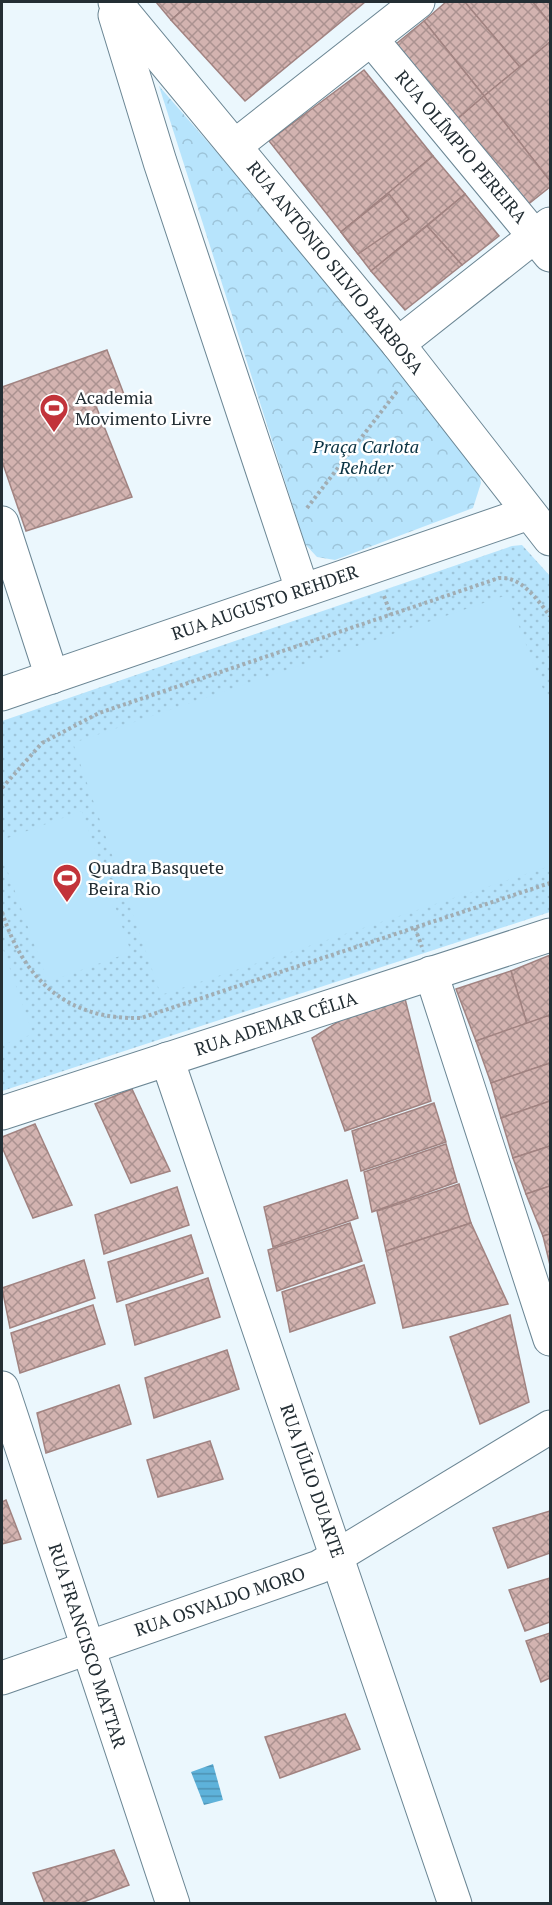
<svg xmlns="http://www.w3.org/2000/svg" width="552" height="1905" font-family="'PT Serif',serif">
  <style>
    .grass { fill: url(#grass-dots) }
    .park { fill: url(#park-crowns) }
    .pitch { fill: #b7e4fc }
    .water { fill: url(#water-rules) }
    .building { fill: url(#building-cross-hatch); stroke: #a18381; stroke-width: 1.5 }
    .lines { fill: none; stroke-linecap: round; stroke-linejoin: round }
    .minor-casing { stroke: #6b8694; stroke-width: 35 }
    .path { stroke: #a1adb3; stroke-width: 4; stroke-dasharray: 3 3; stroke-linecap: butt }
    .minor { stroke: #fff; stroke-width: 33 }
    .labels { text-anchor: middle; stroke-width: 5; stroke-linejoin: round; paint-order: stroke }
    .street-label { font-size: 18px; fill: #232e34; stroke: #fff }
    .poi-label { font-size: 18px; fill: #232e34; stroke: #fff; text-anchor: start }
    .park-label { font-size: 18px; font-style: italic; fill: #0a3242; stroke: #fff }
  </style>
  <defs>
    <pattern id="grass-dots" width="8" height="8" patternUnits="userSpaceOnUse" patternTransform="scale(1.5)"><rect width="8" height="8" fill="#b7e4fc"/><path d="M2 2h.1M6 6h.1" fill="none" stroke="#9dc4d9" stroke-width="1.8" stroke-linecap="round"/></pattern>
    <pattern id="park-crowns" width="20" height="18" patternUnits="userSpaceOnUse" patternTransform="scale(1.5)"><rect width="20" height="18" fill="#b7e4fc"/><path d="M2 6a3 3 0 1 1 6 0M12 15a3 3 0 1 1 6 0" fill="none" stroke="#9dc4d9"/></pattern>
    <pattern id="water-rules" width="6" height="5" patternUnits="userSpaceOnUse" patternTransform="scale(1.5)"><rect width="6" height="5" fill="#5eb2da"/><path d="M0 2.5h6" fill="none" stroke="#4d91b2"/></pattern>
    <pattern id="building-cross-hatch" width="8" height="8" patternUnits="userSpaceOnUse" patternTransform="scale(1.5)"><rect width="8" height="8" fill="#d3b3b0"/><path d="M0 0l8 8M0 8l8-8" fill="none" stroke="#ab9290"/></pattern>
  </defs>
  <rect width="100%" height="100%" fill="#ebf7fd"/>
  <polygon class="grass" points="522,545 550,576 550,912 2,1091 2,721 512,546"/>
  <polygon class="park" points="159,86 322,273 479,473 481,483 473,508 335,560 317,557 305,544"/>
  <g class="pitch">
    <polygon points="507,595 550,707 550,866 161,995 73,743"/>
    <polygon points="82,811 131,952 48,982 2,856 2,840"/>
    <polygon points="2,946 33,1034 2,1045"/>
  </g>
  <polygon class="water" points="213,1764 223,1800 204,1805 191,1772"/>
  <g class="building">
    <polygon points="156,2 192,2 171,20"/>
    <polygon points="192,2 365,2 245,101 171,20"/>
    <polygon points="446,2 465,2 520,67 484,96 424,21"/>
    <polygon points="465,2 533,2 550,23 550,42 520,67"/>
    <polygon points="533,2 550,2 550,23"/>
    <polygon points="424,21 484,96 455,121 391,48"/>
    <polygon points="550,42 550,181 484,96"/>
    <polygon points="364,70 433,156 341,232 269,141"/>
    <polygon points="484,96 550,181 550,187 526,206 455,121"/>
    <polygon points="433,156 465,194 371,271 341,232"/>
    <polygon points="389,194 409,219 358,254 341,232"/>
    <polygon points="465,194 499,236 462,265 427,226"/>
    <polygon points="427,226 462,265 405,310 371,271"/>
    <polygon points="107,350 125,397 96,406 132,497 26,531 2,461 2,387"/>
    <polygon points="550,955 550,1015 527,1024 511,971"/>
    <polygon points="511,971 527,1024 476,1041 456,989"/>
    <polygon points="401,983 431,1101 345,1131 312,1038"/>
    <polygon points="550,1015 550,1063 491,1083 476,1041"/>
    <polygon points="550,1063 550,1101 501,1118 491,1083"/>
    <polygon points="132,1089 170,1171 131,1183 95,1104"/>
    <polygon points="550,1101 550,1146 513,1158 501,1118"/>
    <polygon points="434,1103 446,1142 361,1171 352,1131"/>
    <polygon points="35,1124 72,1205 33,1218 2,1147 2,1137"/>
    <polygon points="446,1144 457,1182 372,1212 364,1172"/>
    <polygon points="550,1146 550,1186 526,1194 513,1158"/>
    <polygon points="347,1180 358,1218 273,1247 264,1207"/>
    <polygon points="459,1184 471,1223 386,1251 377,1211"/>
    <polygon points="550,1186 550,1234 543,1236 526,1194"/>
    <polygon points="177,1187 189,1225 104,1254 95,1215"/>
    <polygon points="350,1223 362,1261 277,1291 268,1250"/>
    <polygon points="471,1223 508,1304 403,1328 386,1251"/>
    <polygon points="550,1234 550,1265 543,1236"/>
    <polygon points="191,1235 203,1273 117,1302 108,1262"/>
    <polygon points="84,1260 95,1298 10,1328 2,1288"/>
    <polygon points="364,1265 375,1303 290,1332 282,1292"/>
    <polygon points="208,1278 220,1317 135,1345 126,1305"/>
    <polygon points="93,1305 105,1344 20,1373 11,1333"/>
    <polygon points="510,1315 529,1402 480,1424 450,1337"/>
    <polygon points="227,1350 239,1389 154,1418 145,1378"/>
    <polygon points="119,1385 131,1424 46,1453 37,1413"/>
    <polygon points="210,1441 223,1479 158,1497 147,1460"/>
    <polygon points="6,1500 21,1539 2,1544 2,1502"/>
    <polygon points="550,1511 550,1553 508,1568 493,1528"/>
    <polygon points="550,1578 550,1622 525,1631 509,1590"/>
    <polygon points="550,1633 550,1678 541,1682 526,1641"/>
    <polygon points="345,1714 360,1749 280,1778 265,1737"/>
    <polygon points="114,1850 129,1885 78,1904 45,1904 33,1873"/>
  </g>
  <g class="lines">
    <g class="minor-casing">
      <g id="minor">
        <polyline points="115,2 398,344 550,539"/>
        <polyline points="115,15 160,162 302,589"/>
        <polyline points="372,40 550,255"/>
        <polyline points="235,146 418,2"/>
        <polyline points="398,344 550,224"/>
        <polyline points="2,523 52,677"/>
        <polyline points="2,694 529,513"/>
        <polyline points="431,973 550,1339"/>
        <polyline points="167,1059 455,1904"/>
        <polyline points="2,1113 550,935"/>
        <polyline points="2,1388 173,1904"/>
        <polyline points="2,1678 319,1567 550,1427"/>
      </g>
    </g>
    <g class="path">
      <polyline points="307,508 398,390"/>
      <polyline points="384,596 391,615"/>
      <path d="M2 788 42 743 99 713 499 578C521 576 537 599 550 616"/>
      <path d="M2 912C24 980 67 1020 141 1018L550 883"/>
      <polyline points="415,928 422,947"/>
    </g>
    <use href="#minor" class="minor"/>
  </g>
  <defs>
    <g id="stadium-pin" transform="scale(1.5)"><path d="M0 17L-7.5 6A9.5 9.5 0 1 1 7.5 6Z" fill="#c2333a" stroke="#fff"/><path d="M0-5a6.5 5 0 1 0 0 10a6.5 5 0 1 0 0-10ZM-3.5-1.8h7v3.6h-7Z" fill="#fff"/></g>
  </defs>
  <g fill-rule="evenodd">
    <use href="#stadium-pin" x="54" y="408"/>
    <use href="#stadium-pin" x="67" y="878"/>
  </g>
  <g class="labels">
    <g class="street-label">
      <text transform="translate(461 147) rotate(50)" y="6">RUA OLÍMPIO PEREIRA</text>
      <text transform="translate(335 268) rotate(51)" y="6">RUA ANTÔNIO SILVIO BARBOSA</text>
      <text transform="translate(265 603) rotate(-19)" y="6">RUA AUGUSTO REHDER</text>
      <text transform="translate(276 1024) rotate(-18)" y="6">RUA ADEMAR CÉLIA</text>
      <text transform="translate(312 1481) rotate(71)" y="6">RUA JÚLIO DUARTE</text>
      <text transform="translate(220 1602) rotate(-19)" y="6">RUA OSVALDO MORO</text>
      <text transform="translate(87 1646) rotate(72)" y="6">RUA FRANCISCO MATTAR</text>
    </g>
    <g class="poi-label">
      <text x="75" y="404">Academia<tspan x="75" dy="21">Movimento Livre</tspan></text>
      <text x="88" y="874">Quadra Basquete<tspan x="88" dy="21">Beira Rio</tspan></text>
    </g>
    <g class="park-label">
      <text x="366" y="453">Praça Carlota<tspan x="366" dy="21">Rehder</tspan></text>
    </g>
  </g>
  <rect width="552" height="1905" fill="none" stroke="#232e34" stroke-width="6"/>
</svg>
